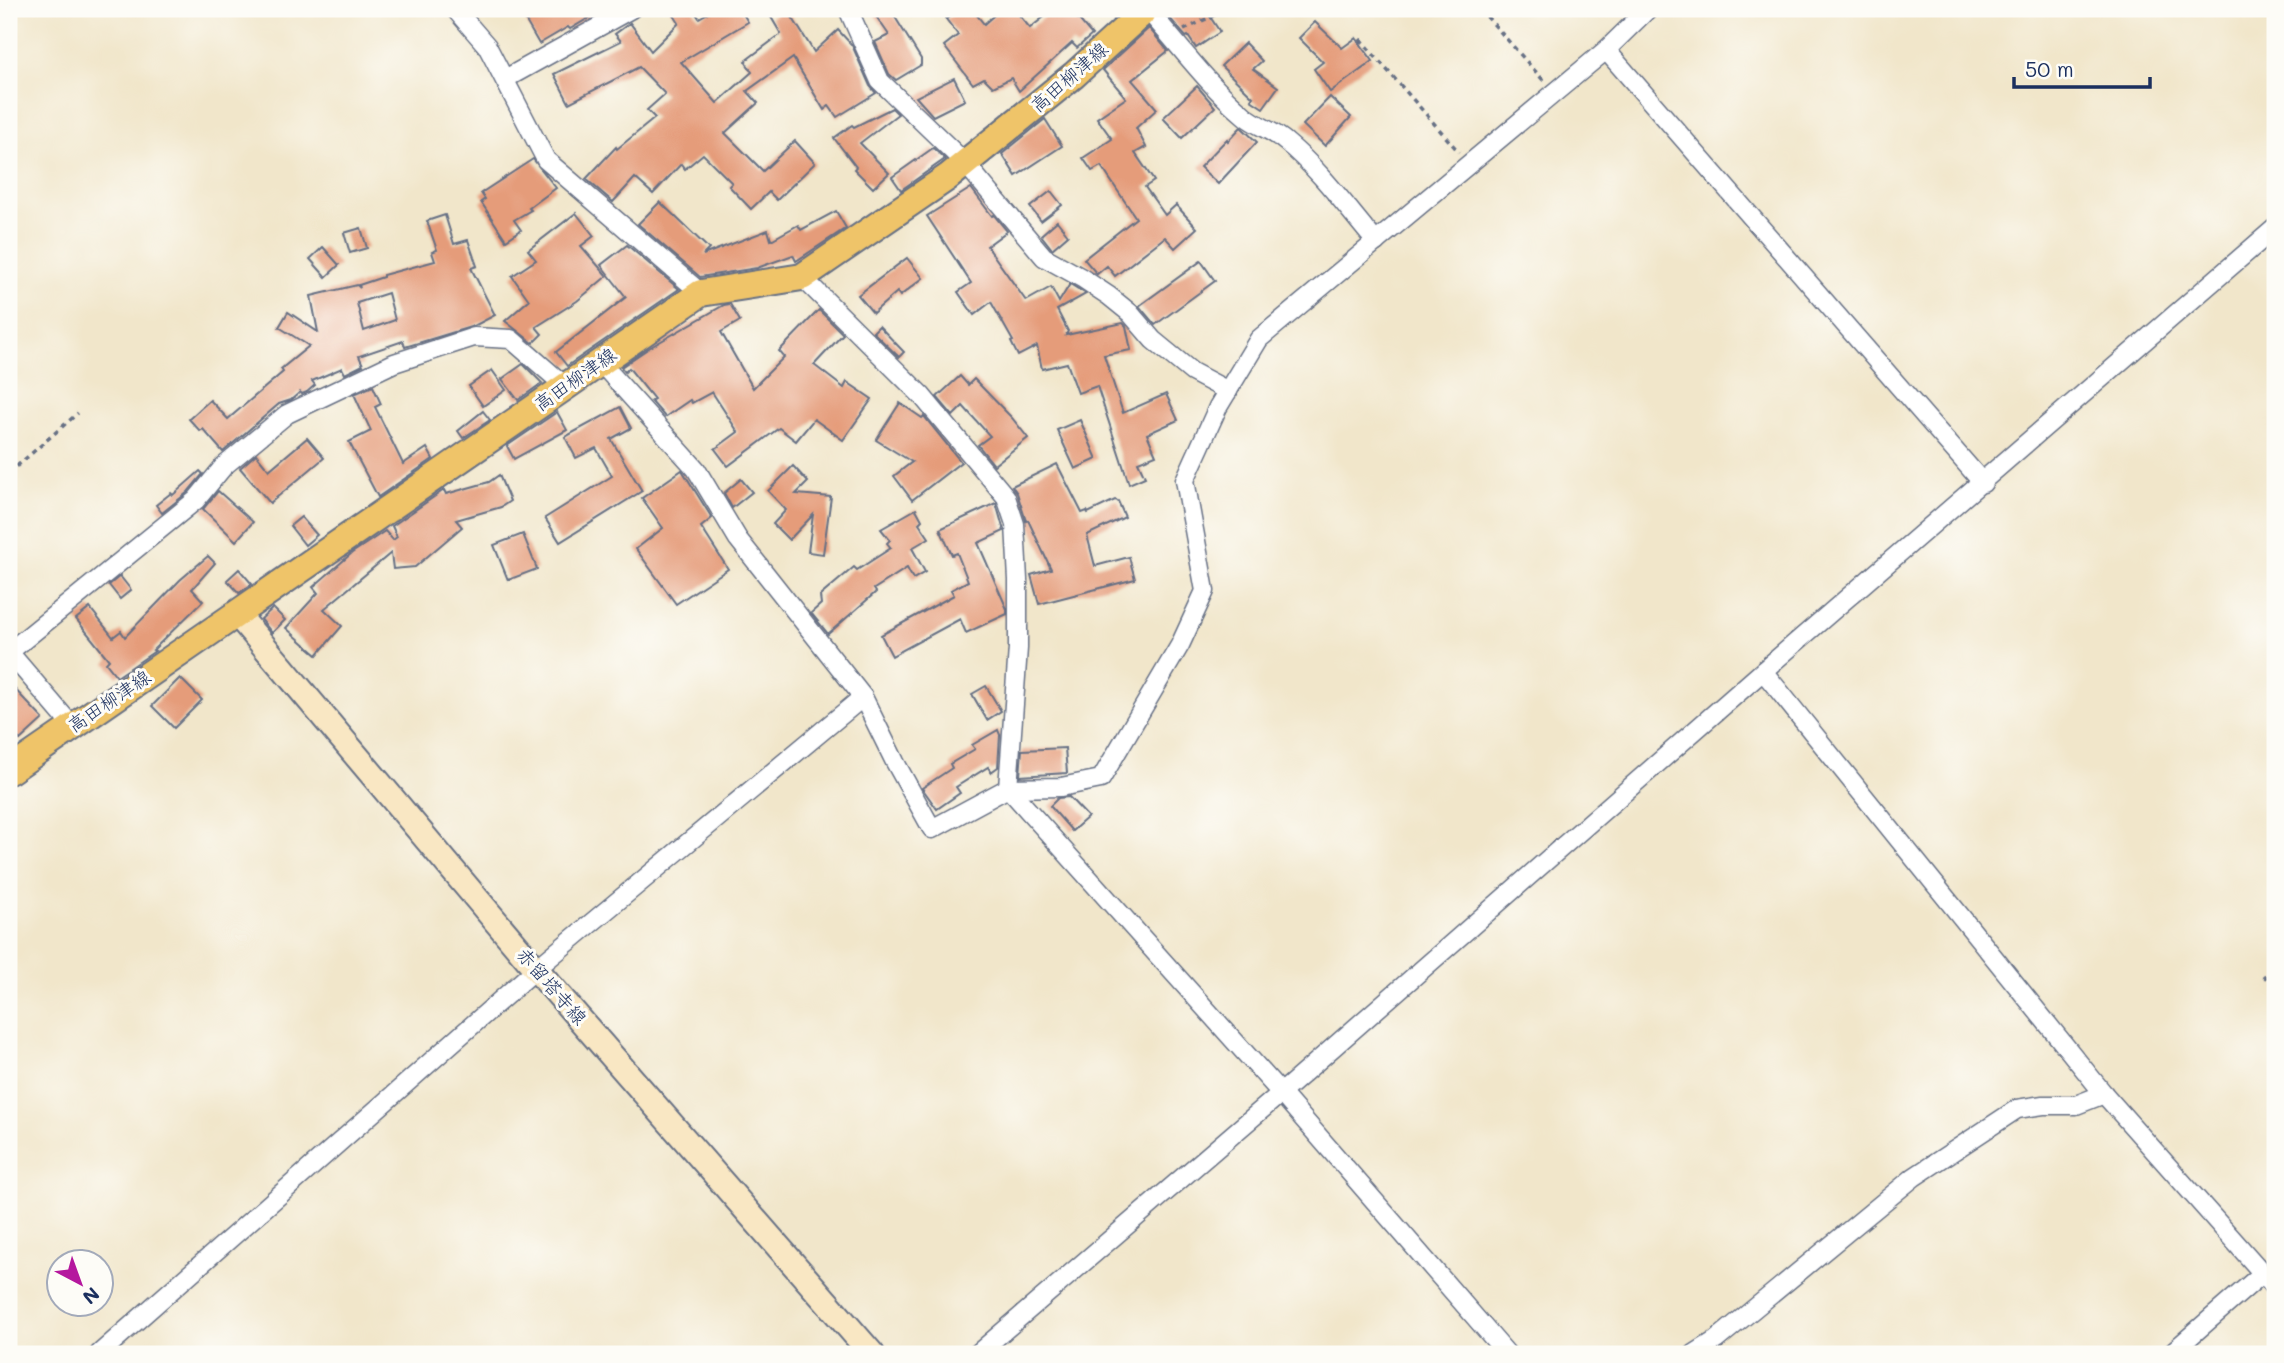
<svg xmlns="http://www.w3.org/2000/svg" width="2284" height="1363" font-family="Mali,'Klee One',sans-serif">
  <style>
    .building { fill: #e59c7a; fill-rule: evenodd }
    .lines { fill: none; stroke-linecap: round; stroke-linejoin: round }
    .street-casing { stroke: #666f84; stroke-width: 21 }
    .secondary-casing { stroke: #666f84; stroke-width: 28 }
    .primary-casing { stroke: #666f84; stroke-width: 30 }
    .path { stroke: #666f84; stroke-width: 3.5; stroke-dasharray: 5 5; stroke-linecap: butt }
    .street { stroke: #fff; stroke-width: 18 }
    .secondary { stroke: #f9e7c3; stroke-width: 24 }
    .primary { stroke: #efc469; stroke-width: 26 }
    .labels { text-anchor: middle; stroke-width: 6; stroke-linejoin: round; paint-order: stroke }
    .street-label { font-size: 19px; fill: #1b2f5e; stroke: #fdfcf7 }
  </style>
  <rect width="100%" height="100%" fill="#fdfcf7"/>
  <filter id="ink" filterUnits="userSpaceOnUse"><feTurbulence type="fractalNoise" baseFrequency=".0143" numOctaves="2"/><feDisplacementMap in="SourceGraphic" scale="14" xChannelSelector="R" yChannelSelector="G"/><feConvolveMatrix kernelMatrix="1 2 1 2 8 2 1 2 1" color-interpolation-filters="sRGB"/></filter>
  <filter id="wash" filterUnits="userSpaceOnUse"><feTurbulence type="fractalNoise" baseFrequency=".00686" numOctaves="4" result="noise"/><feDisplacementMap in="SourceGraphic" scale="28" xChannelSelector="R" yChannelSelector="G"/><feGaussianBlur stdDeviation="1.57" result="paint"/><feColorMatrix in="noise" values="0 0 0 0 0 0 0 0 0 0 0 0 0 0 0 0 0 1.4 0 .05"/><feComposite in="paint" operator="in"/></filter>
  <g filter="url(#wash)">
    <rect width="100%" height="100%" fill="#f1e6ca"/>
    <g id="blocks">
      <g class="building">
        <polygon points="540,9 604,9 570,29 568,27 539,44 524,18"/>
        <polygon points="670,9 693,9 699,18 715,9 740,9 748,22 681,62 717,103 752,72 745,61 781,34 771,17 784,9 787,9 814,52 838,30 852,45 870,86 876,93 837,117 829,106 824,110 793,58 747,91 758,103 725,133 763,171 795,141 815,163 777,200 769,192 751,209 729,186 732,183 703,154 685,169 681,164 653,194 635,178 613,202 586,179 616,147 617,149 655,118 647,110 665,94 639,67 569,103 554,74 621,41 615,34 630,23 651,51 679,23"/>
        <polygon points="871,9 890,9 921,59 921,65 896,80 889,74 875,42 889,35"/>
        <polygon points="961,9 972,9 984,24 1001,9 1014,9 1030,28 1054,9 1070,9 1092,35 1077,48 1072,43 1019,91 1011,78 993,87 984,78 973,84 944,46 958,35 946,19"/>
        <polygon points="1162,9 1205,9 1220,32 1196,48 1188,36 1186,37"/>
        <polygon points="1315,22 1342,48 1356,38 1373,61 1330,92 1314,69 1323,62 1299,38"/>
        <polygon points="1149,28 1168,51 1132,80 1157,109 1136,128 1146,147 1135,153 1154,181 1145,187 1165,215 1176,205 1197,228 1175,248 1165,237 1115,276 1107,266 1097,274 1084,259 1136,218 1101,166 1092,171 1083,158 1112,139 1097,118 1126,98 1103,70"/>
        <polygon points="1245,43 1262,61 1253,69 1278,87 1263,108 1251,100 1253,97 1221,66"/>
        <polygon points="954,78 965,100 933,116 916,97"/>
        <polygon points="1197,86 1215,107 1182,138 1163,118"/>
        <polygon points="1330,97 1351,117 1325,146 1303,125"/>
        <polygon points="892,108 898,114 860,143 889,173 873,188 854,169 856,167 834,138 852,125 854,127"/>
        <polygon points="1045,119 1062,146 1016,176 1002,154"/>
        <polygon points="1241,127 1257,142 1218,184 1200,167 1227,139 1228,141"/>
        <polygon points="933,148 945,159 901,190 892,177"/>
        <polygon points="533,159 556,188 529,208 531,210 514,220 521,230 506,240 481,202 485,199 481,193"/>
        <polygon points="971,188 992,216 994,215 1007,231 987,246 1026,301 1051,287 1059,302 1070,284 1086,294 1057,310 1068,331 1066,335 1123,323 1126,326 1131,350 1104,355 1123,413 1166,394 1178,420 1147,434 1156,455 1138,462 1145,477 1129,484 1097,386 1078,393 1067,363 1042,369 1037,346 1018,356 1011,342 1013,341 991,302 974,315 958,292 971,283 927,216"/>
        <polygon points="1051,191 1062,205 1041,221 1030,207"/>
        <polygon points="660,202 709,249 703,255 768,230 771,240 798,225 801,230 836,211 846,228 796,261 793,255 757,268 700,277 638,224"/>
        <polygon points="576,213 594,236 581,246 607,276 577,301 536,327 542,334 533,343 505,321 529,300 512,276 536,260 528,250"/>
        <path d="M445 215 454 244 468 240 477 266 471 268 495 315 474 326 405 347 403 341 359 356 363 365 345 374 342 368 312 381 315 385 307 392 302 394 300 392 291 400 279 404 223 452 203 429 200 431 189 419 210 400 228 419 283 372 281 369 309 346 279 327 288 312 318 332 311 296 357 285 360 288 359 285 383 277V275L435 261 432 252 437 250 427 221ZM388 293 395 320 364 331 357 303Z"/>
        <polygon points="1057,221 1068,235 1052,249 1041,235"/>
        <polygon points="361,228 367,248 350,253 344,233"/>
        <polygon points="627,245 679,289 567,366 556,352 626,297 601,265"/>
        <polygon points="323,247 339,265 326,277 310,259"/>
        <polygon points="907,258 923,278 900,296 897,292 873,313 858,295"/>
        <polygon points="1201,261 1215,281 1155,325 1139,306"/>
        <polygon points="730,304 740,321 721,332 753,388 784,357 779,351 819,310 843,334 814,365 844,388 847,382 872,399 843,440 814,419 796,441 779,428 728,466 715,449 738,432 712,392 692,403 690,400 665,417 651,401 654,399 629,368 625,372 621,367 649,348 724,305"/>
        <polygon points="879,326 904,352 899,357 873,332"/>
        <polygon points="523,364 542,383 518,400 502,379"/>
        <polygon points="492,370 506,390 483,406 469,386"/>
        <polygon points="960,376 968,385 974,379 1012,418 1028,438 994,465 978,445 990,436 963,406 953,416 937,397"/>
        <polygon points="373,386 381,404 375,407 403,464 427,448 433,459 378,497 349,442 371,431 354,394"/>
        <polygon points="900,403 922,418 924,416 961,462 912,500 894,476 912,462 876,440"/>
        <polygon points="620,407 631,428 611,439 642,491 560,542 545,518 612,476 596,448 576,458 565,437"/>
        <polygon points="483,411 490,420 463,438 458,431"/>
        <polygon points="557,412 567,430 514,459 507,446"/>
        <polygon points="1080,420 1097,459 1075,469 1057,430"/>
        <polygon points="307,438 324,458 270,503 240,468 256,454 269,470"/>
        <polygon points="1057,464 1082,513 1087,511 1088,513 1115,500 1118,501 1125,517 1087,535 1095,566 1129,557 1135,579 1039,604 1031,575 1051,569 1028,520 1026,521 1017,493 1012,486"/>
        <polygon points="793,466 808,482 796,494 831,497 823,554 808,552 813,515 789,540 773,524 786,510 768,491"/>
        <polygon points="682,470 712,518 701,527 728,569 676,604 636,549 663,528 642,498"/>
        <polygon points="200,471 203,474 188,492 162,513 156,505 171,493 173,495"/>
        <polygon points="499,475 510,501 501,507 456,520 462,527 415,567 393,569 391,553 324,609 342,626 317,655 286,628 318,593 313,587 352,553 385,531 393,540 397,537 392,526 444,490 446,494 489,482"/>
        <polygon points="741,479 752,492 732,508 724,493"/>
        <polygon points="218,491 253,522 236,541 203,509"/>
        <polygon points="996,503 1004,531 978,543 1007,609 1007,614 966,633 960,619 892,656 881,635 954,595 951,590 968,581 957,553 952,555 940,529"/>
        <polygon points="916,509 922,520 919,523 929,538 912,548 925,572 913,579 907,568 874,589 876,592 828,634 811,613 821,604 820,596 854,567 857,570 891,548 887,543 890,540 881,529"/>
        <polygon points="301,517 317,535 305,545 290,526"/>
        <polygon points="523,534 537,569 508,580 494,545"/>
        <polygon points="208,556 215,563 192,589 203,601 153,650 155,651 117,677 106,663 109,660 76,619 90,608 113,637 121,631 125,637 180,580"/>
        <polygon points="239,569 252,584 239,593 227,580"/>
        <polygon points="120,576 131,590 120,599 109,585"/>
        <polygon points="273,608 285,620 272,633 261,619"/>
        <polygon points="180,678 202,700 174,728 152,706"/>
        <polygon points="9,683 43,719 20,740 9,728"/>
        <polygon points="986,686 1001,711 987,720 972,694"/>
        <polygon points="998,730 1000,735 998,767 991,772 988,767 956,787 960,793 937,809 922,788 952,768 950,764 975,749 972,745"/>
        <polygon points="1065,748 1067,773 1020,776 1022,750"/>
        <polygon points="1069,797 1088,817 1072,831 1050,806 1058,798"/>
      </g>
    </g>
  </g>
  <g filter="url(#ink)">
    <use href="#blocks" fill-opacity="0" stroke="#666f84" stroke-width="2"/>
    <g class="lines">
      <g class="street-casing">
        <g id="street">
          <polyline points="455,9 487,46 546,160 701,293"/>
          <polyline points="848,9 880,81 965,163 1044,257 1082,278 1109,296 1130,313 1153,340 1192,372 1228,391"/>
          <path d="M1147 9C1179 45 1208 85 1245 116 1257 126 1274 131 1286 142 1320 170 1347 208 1376 242"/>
          <polyline points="1606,50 1983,483"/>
          <polyline points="505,79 631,9"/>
          <polyline points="802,277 922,396 1006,497 1015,524 1018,580 1018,648 1008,788 1281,1093 1507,1354"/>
          <polyline points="600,362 696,469 738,539 863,697 895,762 932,829 1008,788 1061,787 1101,779 1180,645 1205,591 1185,480 1218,407 1259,339 1606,50 1648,9"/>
          <polyline points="9,652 196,500 224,466 287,414 394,363 474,337 511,339 565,386"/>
          <polyline points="9,652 72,726"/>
          <polyline points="1763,671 2104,1094 2275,1287"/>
          <polyline points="99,1354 536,969 863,697"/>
          <polyline points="977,1354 1281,1093 1763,671 2275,228"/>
          <polyline points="1694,1354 1716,1340 1914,1177 2017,1109 2043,1105 2076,1105 2104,1094"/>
          <polyline points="2170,1354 2263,1273"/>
        </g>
      </g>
      <g class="secondary-casing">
        <polyline id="secondary" points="237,614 536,969 872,1354"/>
      </g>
      <g class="primary-casing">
        <polyline id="primary" points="9,771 701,293 802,277 948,177 1074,75 1141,14 1141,9"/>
      </g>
      <g class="path">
        <polyline points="1480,9 1544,81"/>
        <polyline points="1184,30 1226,9"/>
        <polyline points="1360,39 1459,152"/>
        <polyline points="9,473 78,413"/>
        <polyline points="2263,975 2275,988"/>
      </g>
      <use href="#street" class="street"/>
      <use href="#secondary" class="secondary"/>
      <use href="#primary" class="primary"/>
    </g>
  </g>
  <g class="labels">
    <g class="street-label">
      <text transform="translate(1069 77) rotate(-41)" y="7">高田柳津線</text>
      <text transform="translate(575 379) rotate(-35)" y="7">高田柳津線</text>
      <text transform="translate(109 701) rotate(-34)" y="7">高田柳津線</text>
      <text transform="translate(552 986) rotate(49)" y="7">赤留塔寺線</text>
    </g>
  </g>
  <rect width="2284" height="1363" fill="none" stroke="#fdfcf7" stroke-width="35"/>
  <g transform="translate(80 1283) rotate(139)"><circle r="33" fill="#fdfcf7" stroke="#a3aaba" stroke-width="2"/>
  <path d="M0-5L12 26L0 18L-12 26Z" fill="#b5179e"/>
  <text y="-10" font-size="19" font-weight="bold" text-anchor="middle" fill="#1b2f5e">N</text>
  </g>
  <path d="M2014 77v10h136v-10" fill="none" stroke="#1b2f5e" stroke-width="3.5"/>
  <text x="2025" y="77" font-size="21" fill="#1b2f5e" stroke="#fdfcf7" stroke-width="5" paint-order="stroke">50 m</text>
</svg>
